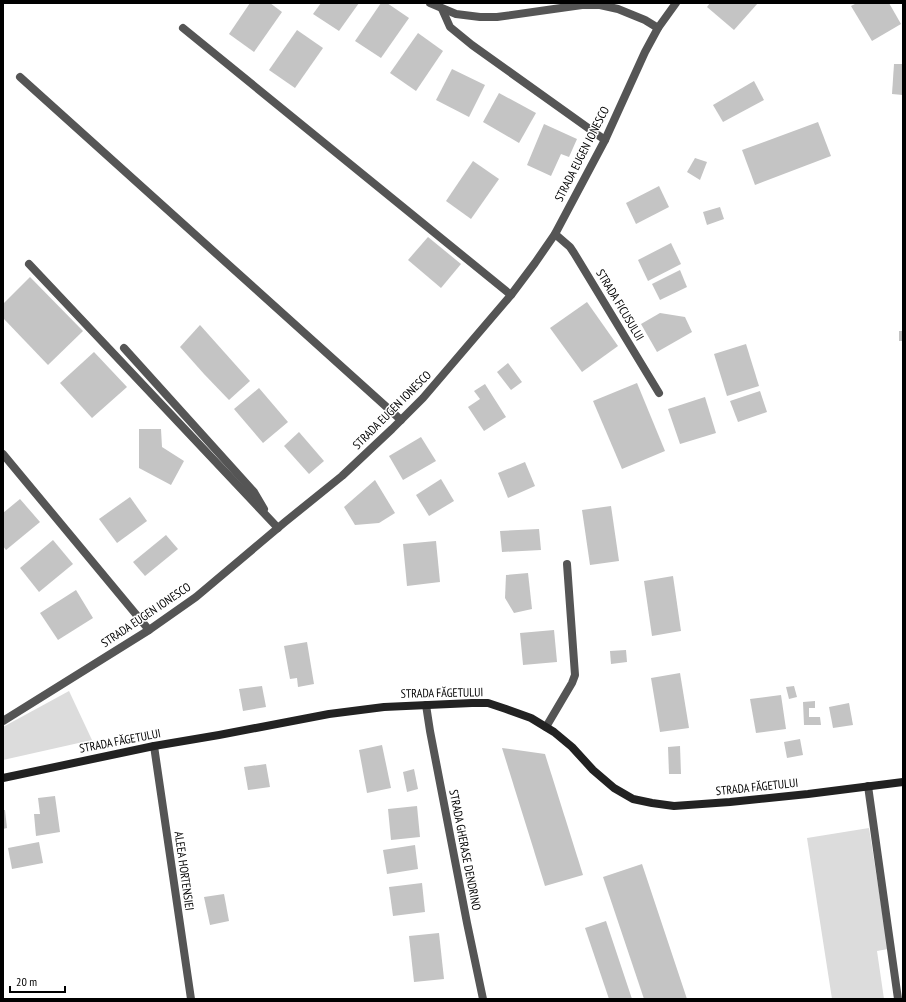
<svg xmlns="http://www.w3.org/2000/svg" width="906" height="1002" font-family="'PT Sans Narrow',sans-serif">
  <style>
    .green { fill: #dcdcdc }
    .building { fill: #c4c4c4 }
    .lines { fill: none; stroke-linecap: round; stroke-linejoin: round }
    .service { stroke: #555; stroke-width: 8 }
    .minor { stroke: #555; stroke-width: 8 }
    .tertiary { stroke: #555; stroke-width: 8 }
    .secondary { stroke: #222; stroke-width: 8 }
    .labels { text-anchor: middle; stroke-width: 3; stroke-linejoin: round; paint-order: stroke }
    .street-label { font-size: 12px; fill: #000; stroke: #fff }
  </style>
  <rect width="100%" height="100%" fill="#fff"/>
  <g class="green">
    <polygon points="69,691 92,740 3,760 3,727"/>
    <polygon points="869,828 888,949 877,951 884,999 832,999 807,838"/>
  </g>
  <g class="building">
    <polygon points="250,3 270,3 282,12 254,52 229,34"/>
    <polygon points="321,3 359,3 339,31 313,14"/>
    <polygon points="381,3 387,3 409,18 381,58 355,41"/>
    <polygon points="710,3 758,3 734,30 707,7"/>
    <polygon points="857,3 889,3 901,24 872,41 851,6"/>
    <polygon points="297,30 323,48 295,88 269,70"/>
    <polygon points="418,33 443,51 416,91 390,73"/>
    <polygon points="894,64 903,64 903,95 892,94"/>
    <polygon points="452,69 485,85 469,117 436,100"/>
    <polygon points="754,81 764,100 723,122 713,105"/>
    <polygon points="499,93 536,113 519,143 483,122"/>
    <polygon points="818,122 831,156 755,185 742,150"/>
    <polygon points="544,124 577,139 569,157 561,154 551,176 527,165"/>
    <polygon points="695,158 707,162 700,180 687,172"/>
    <polygon points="473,161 499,179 471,219 446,201"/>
    <polygon points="659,186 669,207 636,224 626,203"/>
    <polygon points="720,207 724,219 707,225 703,212"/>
    <polygon points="428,237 461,264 441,288 408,260"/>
    <polygon points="671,243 681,264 648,281 638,260"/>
    <polygon points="680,270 687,287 660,300 652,284"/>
    <polygon points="30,277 83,331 48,365 3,318 3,304"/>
    <polygon points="587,302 618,346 582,372 550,328"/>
    <polygon points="660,313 685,317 692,332 657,352 641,324"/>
    <polygon points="200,325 250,381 229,400 204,374 180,347"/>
    <rect x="899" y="331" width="4" height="10"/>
    <polygon points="746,344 759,386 727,396 714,354"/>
    <polygon points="94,352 127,387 92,418 60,383"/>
    <polygon points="508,363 522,382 511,390 497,372"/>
    <polygon points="637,383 665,451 622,469 593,401"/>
    <polygon points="485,384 506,417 484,431 468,407 480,399 474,391"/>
    <polygon points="259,388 288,422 263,443 234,409"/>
    <polygon points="760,391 767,412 738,422 730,401"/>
    <polygon points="705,397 716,433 680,444 668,409"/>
    <polygon points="139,429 161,429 162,447 184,461 171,485 139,468"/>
    <polygon points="299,432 324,461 309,474 284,446"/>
    <polygon points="421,437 436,461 403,480 389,456"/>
    <polygon points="525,462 535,486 508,498 498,473"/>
    <polygon points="441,479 454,501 429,516 416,495"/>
    <polygon points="375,480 395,513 379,523 355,525 344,507"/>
    <polygon points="130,497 147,521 117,543 99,519"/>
    <polygon points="20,499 40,522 6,550 3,546 3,513"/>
    <polygon points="611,506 619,561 590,565 582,510"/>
    <polygon points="539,529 541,550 502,552 500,531"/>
    <polygon points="166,535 178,549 145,576 133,562"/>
    <polygon points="53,540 73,564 39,592 20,568"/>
    <polygon points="436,541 440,582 407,586 403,544"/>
    <polygon points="528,573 532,609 514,613 505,598 506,575"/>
    <polygon points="673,576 681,631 652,636 644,581"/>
    <polygon points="76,590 93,618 58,640 40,613"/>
    <polygon points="554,630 557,662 523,665 520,633"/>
    <polygon points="307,642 314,684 298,687 297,678 290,679 284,646"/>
    <polygon points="626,650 627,662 611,664 610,651"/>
    <polygon points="680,673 689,728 660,732 651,678"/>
    <polygon points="262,686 266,707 243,711 239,689"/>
    <polygon points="794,686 797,697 789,699 786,687"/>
    <polygon points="781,695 786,729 756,733 750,699"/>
    <polygon points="815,701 815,708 809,708 809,717 820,717 821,725 804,725 803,702"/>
    <polygon points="849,703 853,725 833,728 829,707"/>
    <polygon points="800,739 803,755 787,758 784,742"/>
    <polygon points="382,745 391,788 367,793 359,750"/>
    <polygon points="680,746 681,774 669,774 668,747"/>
    <polygon points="502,748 545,754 583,875 545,886"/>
    <polygon points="266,764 270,787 248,790 244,767"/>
    <polygon points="414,769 418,789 407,792 403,772"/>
    <polygon points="55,796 60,832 36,836 34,814 40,814 38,798"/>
    <polygon points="417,806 420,837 391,840 388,809"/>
    <polygon points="3,810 5,810 7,828 3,829"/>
    <polygon points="39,842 43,863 12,869 8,848"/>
    <polygon points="415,845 418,869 387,874 383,850"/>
    <polygon points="642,864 687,999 644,999 603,877"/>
    <polygon points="422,883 425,912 393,916 389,887"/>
    <polygon points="224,894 229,921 210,925 204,897"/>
    <polygon points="606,921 632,999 609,999 585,928"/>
    <polygon points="439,933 444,979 414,982 409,936"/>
  </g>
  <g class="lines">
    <polyline class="service" points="868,786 898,999"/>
    <g class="minor">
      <polyline points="430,3 456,14 480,17 497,17 582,5 600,5 618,9 645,20 658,28"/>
      <polyline points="442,9 450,27 472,45 605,140"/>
      <polyline points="183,28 511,295"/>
      <polyline points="20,77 401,420"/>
      <polyline points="555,234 570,247 574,253 659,393"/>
      <polyline points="29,264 278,528"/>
      <polyline points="124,348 254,492 264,509"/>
      <polyline points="3,454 149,630"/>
      <polyline points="426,705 430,731 467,923 483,999"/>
      <polyline points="546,727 572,683 575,675 567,564"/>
      <polyline points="154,746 191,999"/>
    </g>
    <polyline class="tertiary" points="3,721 149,630 196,597 285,522 342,476 392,429 423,398 511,295 535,263 555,234 605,140 645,52 658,28 676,3"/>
    <polyline class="secondary" points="3,778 154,746 219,735 329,714 384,707 472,703 488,703 506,709 531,718 554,732 572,747 593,770 614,788 633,799 652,803 674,806 730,802 808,794 903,782"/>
  </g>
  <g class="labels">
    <g class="street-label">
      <text transform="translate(582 154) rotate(-63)" y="4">STRADA EUGEN IONESCO</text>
      <text transform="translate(620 305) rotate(59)" y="4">STRADA FICUSULUI</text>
      <text transform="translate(392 410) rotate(-45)" y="4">STRADA EUGEN IONESCO</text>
      <text transform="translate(146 615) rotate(-34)" y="4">STRADA EUGEN IONESCO</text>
      <text transform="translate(442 693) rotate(-1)" y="4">STRADA FĂGETULUI</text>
      <text transform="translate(120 741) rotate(-11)" y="4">STRADA FĂGETULUI</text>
      <text transform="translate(757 787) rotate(-6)" y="4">STRADA FĂGETULUI</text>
      <text transform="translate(465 850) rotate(79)" y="4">STRADA GHERASE DENDRINO</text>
      <text transform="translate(184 871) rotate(82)" y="4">ALEEA HORTENSIEI</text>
    </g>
  </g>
  <rect width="906" height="1002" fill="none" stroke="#000000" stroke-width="8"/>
  <path d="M10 986v6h55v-6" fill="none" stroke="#000000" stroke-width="2"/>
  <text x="16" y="986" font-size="12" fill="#000000" stroke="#ffffff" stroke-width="3" paint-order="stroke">20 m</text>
</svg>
